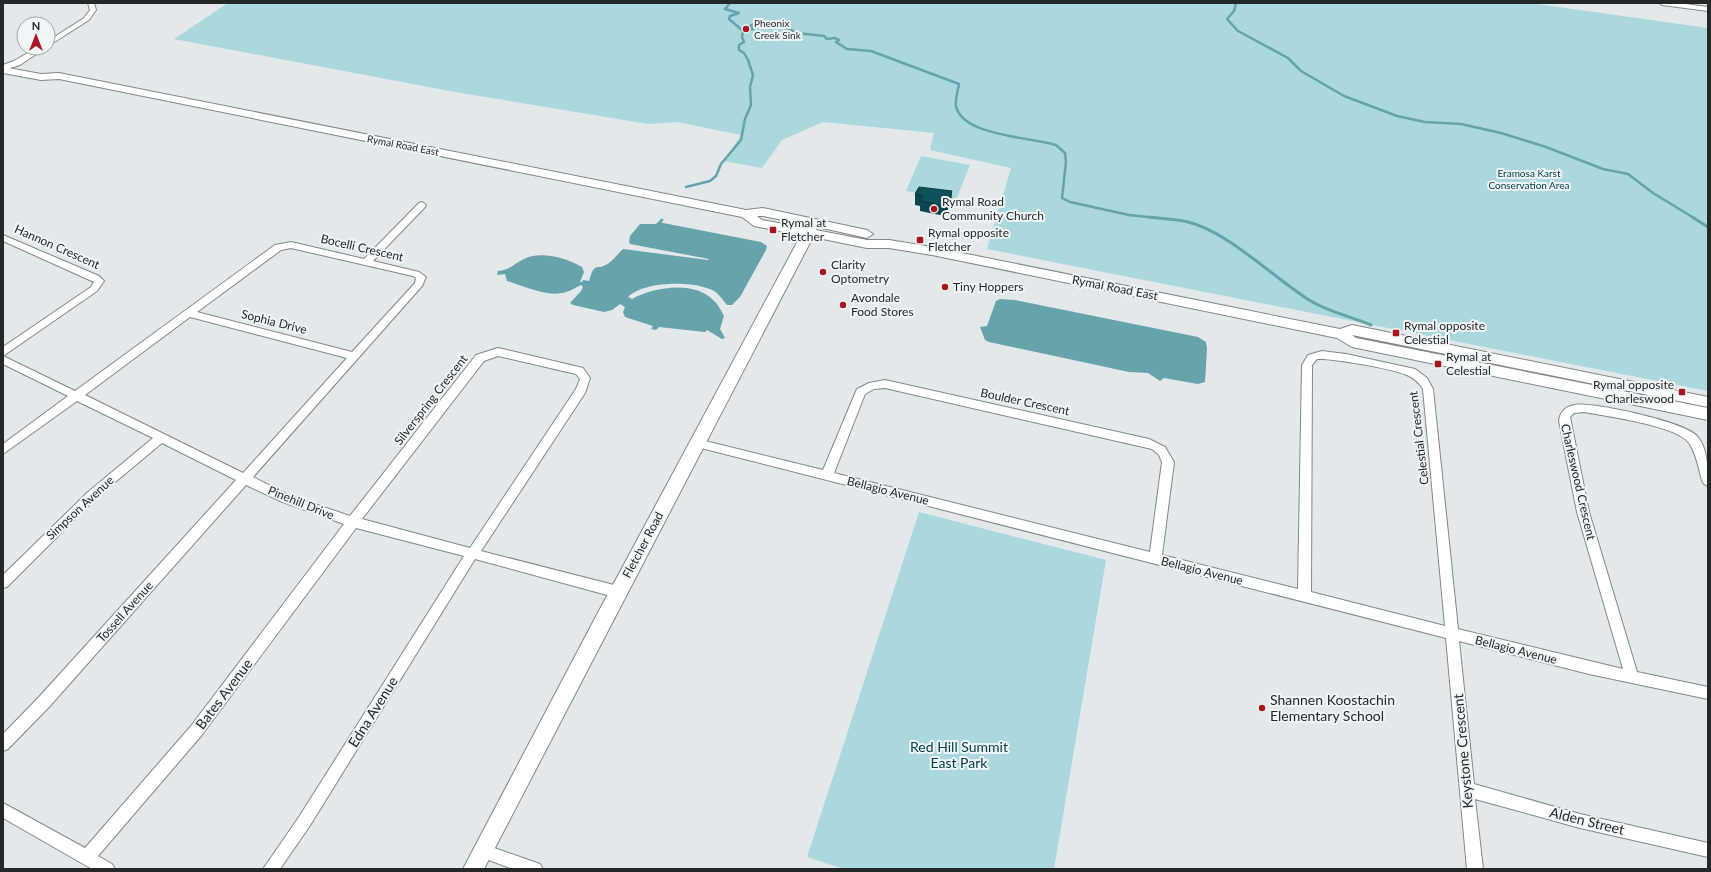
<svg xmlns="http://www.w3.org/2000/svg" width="1711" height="872" font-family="Lato,sans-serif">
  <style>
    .green { fill: #aad8de }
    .water { fill: #66a3ab }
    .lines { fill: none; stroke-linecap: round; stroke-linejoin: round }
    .stream-far1 { stroke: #66a3ab; stroke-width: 2.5 }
    .stream { stroke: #66a3ab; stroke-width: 3 }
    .street-casing { stroke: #828788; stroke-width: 2 }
    .secondary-casing { stroke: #828788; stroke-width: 2 }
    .street { fill: #fff; fill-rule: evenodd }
    .secondary { fill: #fff; fill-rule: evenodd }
    .wall { fill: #0b474d }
    .shaded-wall { fill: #09393e }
    .building { fill: #0d5259; stroke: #09393e }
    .poi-dot { fill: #a9151e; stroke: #f0f6f7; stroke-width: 1.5 }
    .labels { text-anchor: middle; stroke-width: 4; stroke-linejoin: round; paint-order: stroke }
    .far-poi-label { font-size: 10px; fill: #252828; stroke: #f0f6f7; text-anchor: start }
    .far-street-label { font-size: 10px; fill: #252828; stroke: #f0f6f7 }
    .far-park-label { font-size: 10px; fill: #034046; stroke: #f0f6f7 }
    .poi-label { font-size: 12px; fill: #252828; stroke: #f0f6f7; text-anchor: start }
    .street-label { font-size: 12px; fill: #252828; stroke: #f0f6f7 }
    .near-street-label { font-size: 14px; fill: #252828; stroke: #f0f6f7 }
    .near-poi-label { font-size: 14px; fill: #252828; stroke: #f0f6f7; text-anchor: start }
    .near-park-label { font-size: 14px; fill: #034046; stroke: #f0f6f7 }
  </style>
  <rect width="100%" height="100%" fill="#e3e9ea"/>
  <g class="green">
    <polygon points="228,3 1530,3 1708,28 1708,391 987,249 1011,168 930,150 934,133 823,122 782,140 762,168 724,161 741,135 677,122 648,124 455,92 174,39"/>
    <polygon points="921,156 970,165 956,200 906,191"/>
    <polygon points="919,512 1106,560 1054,869 844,869 807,857"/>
  </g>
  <g class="water">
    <path d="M658 222 761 242 767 246 766 250 740 297 732 305H727C723 300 719 294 714 291 695 280 643 281 628 297L632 299C654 287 695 280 714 301 719 305 721 311 724 316L720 329 725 338 722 339 707 330 705 332 659 327 656 330 651 329 653 326 625 317 623 312 625 307 620 304 612 310 604 312 573 305 570 303 581 291 583 287 581 285C576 287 571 291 566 292 548 298 524 286 507 281L505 274 497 275 498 271C509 270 513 265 522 260 540 250 566 258 582 267L584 272 580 282H582L583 280 589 281C595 260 596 272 609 263 614 259 619 253 623 249L708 260 709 259 630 244 629 242 630 236 640 224H656Z"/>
    <polygon points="1000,299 1015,300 1198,337 1206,342 1207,349 1205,382 1198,384 1164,378 1160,381 1148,373 1129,372 989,342 985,340 980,327 987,326 996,301"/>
  </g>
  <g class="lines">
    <g class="stream-far1">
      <path d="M730 3 725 9 739 13 730 16 729 19 743 31 753 29 750 26 754 24 782 26 797 33 824 36 827 39 835 38 839 40 836 42 847 49 871 51 959 84C958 90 955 100 956 106 962 136 1030 137 1056 145L1065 153 1066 162 1062 198 1070 202 1129 215 1157 218"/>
      <polyline points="1236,3 1234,11 1227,19 1238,31 1288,58 1301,71 1344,96 1397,116 1425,122 1461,124 1501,133 1546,147 1603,169 1628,174 1653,193 1694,218"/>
      <polyline points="686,187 710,181 716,176 721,164 741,140 745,119 751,105 750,87 753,75 748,60 744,53 739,50 739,45 744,42 742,37 743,31"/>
    </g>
    <g class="stream">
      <path d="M1149 217C1162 219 1176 219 1188 222 1227 231 1274 278 1309 300 1328 312 1350 316 1371 325"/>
      <polyline points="1692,217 1708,227"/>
      <polyline points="660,222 662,220"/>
    </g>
    <g class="street-casing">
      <g id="street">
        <polygon points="88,3 94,3 96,10 89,20 48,46 48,41 84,18 90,10"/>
        <polygon points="1659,3 1678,3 1708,7 1708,11 1662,5"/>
        <polygon points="36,48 45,48 20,65 3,70 3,65 14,61"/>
        <path d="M422 202 426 205 425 207 373 261 419 272 426 277 422 286 253 477 288 495 350 516 476 355 498 348 583 368 590 378 585 393 481 551 618 586 622 588 624 592 622 596 618 598 475 559 309 827 280 869H263L299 817 464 556 356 528 201 736 98 856 112 864 115 869H92L3 818V803L85 848 191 726 344 524 280 501 246 485 49 707 8 749 3 751V734L39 697 236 480 162 443 96 498 7 587 3 588V575L88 492 153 438 77 401 3 454V444L68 396 3 364V356L75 391 275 245 291 242 364 259 419 203ZM291 248 413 276 416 278 415 283 352 352 197 312 281 250ZM190 317 347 358 243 473 85 395ZM498 356 576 374 580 379 576 389 470 548 362 519 484 361Z"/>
        <polygon points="3,235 99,276 104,281 97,291 3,356 3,347 91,287 94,282 3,241"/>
        <path d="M1322 351 1346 354 1415 369 1427 378 1433 389 1458 629 1623 669 1577 512 1559 421C1560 412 1565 407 1574 405 1591 401 1685 422 1697 436 1708 449 1708 469 1708 486L1704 484 1702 481C1699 469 1696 453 1689 443 1678 426 1606 416 1584 412L1574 413 1570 417 1589 512 1637 672 1708 687V699L1589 674 1459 641 1474 784 1580 814 1708 843V857L1580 828 1475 799 1483 869H1467L1446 638 697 447 693 446 691 443 693 440 697 439 823 470 857 389 869 383 885 380 1149 439 1165 447 1174 462 1162 555 1298 589 1302 365 1308 355ZM1317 359C1332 358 1396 369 1409 376 1415 379 1420 384 1423 389L1445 626 1311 592 1312 365ZM885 388 1152 449 1159 455 1162 462 1150 552 834 473 865 394 874 389Z"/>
        <polygon points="483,844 540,864 543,869 513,869 478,856 476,851 478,846"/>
      </g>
    </g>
    <g class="secondary-casing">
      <path id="secondary" d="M3 67 41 74 59 73 746 210 763 208 867 230 873 234 867 238 818 227 816 230 867 240H889L932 247 1340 329 1352 325 1708 397V407L1352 335 1356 338 1708 408V420L1352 347 1337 338 932 255 889 248H867L813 237 484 869H463L593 622 801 235 754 226 742 217 59 79 41 80 3 73ZM757 216H763L807 225 805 228 762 220Z"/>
    </g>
    <use href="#street" class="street"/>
    <use href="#secondary" class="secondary"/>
  </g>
  <polygon class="wall" points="952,191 951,201 945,216 920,211 920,206 915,205 915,194"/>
  <polygon class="shaded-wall" points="952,191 951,201 945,216 946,206"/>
  <polygon class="building" points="919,187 952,191 946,206 921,201 923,196 915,194"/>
  <g class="poi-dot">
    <circle cx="746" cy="29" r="4"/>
    <circle cx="934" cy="209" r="4"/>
    <rect x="769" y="226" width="8" height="8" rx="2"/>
    <rect x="916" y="236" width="8" height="8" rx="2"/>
    <circle cx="823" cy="272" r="4"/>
    <circle cx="945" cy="287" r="4"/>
    <circle cx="843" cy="305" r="4"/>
    <rect x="1392" y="329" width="8" height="8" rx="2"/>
    <rect x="1434" y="360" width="8" height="8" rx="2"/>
    <rect x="1678" y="388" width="8" height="8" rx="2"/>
    <circle cx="1262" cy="708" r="4"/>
  </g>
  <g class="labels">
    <g class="far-poi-label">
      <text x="754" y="27">Pheonix<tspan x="754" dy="12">Creek Sink</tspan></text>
    </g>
    <g class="far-street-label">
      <text transform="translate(403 145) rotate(11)" y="4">Rymal Road East</text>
    </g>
    <g class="far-park-label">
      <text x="1529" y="177">Eramosa Karst<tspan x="1529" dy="12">Conservation Area</tspan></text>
    </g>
    <g class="poi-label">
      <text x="942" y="206">Rymal Road<tspan x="942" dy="14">Community Church</tspan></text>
      <text x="781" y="227">Rymal at<tspan x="781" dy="14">Fletcher</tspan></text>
      <text x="928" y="237">Rymal opposite<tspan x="928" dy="14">Fletcher</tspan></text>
      <text x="831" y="269">Clarity<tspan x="831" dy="14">Optometry</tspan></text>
      <text x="953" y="291">Tiny Hoppers</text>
      <text x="851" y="302">Avondale<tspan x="851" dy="14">Food Stores</tspan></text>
      <text x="1404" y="330">Rymal opposite<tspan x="1404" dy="14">Celestial</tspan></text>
      <text x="1446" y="361">Rymal at<tspan x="1446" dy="14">Celestial</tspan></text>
      <text x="1674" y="389" text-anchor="end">Rymal opposite<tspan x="1674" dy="14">Charleswood</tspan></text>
    </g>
    <g class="street-label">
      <text transform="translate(57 247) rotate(24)" y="4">Hannon Crescent</text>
      <text transform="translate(362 248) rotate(13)" y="4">Bocelli Crescent</text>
      <text transform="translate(1115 288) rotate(11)" y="4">Rymal Road East</text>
      <text transform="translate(274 322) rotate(14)" y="4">Sophia Drive</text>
      <text transform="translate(431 400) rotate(-52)" y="4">Silverspring Crescent</text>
      <text transform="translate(1025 402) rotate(12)" y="4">Boulder Crescent</text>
      <text transform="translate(1419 438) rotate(-97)" y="4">Celestial Crescent</text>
      <text transform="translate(1578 482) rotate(77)" y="4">Charleswood Crescent</text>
      <text transform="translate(888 491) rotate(14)" y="4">Bellagio Avenue</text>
      <text transform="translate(301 503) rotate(22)" y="4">Pinehill Drive</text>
      <text transform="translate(80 508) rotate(-43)" y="4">Simpson Avenue</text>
      <text transform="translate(643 545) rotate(-62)" y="4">Fletcher Road</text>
      <text transform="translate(1202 571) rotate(14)" y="4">Bellagio Avenue</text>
      <text transform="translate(125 612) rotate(-48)" y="4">Tossell Avenue</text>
      <text transform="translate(1516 650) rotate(14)" y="4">Bellagio Avenue</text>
    </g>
    <g class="near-street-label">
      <text transform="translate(224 694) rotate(-53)" y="5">Bates Avenue</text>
      <text transform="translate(373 712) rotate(-58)" y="5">Edna Avenue</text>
      <text transform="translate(1463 751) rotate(-95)" y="5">Keystone Crescent</text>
      <text transform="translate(1587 821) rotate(14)" y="5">Alden Street</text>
    </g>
    <g class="near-poi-label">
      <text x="1270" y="705">Shannen Koostachin<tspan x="1270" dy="16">Elementary School</tspan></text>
    </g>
    <g class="near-park-label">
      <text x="959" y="752">Red Hill Summit<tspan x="959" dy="16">East Park</tspan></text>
    </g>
  </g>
  <rect width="1711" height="872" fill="none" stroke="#252828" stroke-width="8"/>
  <g transform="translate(36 36)"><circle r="19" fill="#f0f6f7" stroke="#9fa4a4"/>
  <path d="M0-3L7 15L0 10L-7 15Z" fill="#a9151e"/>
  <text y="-6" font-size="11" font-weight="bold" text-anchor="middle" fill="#252828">N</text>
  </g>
</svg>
